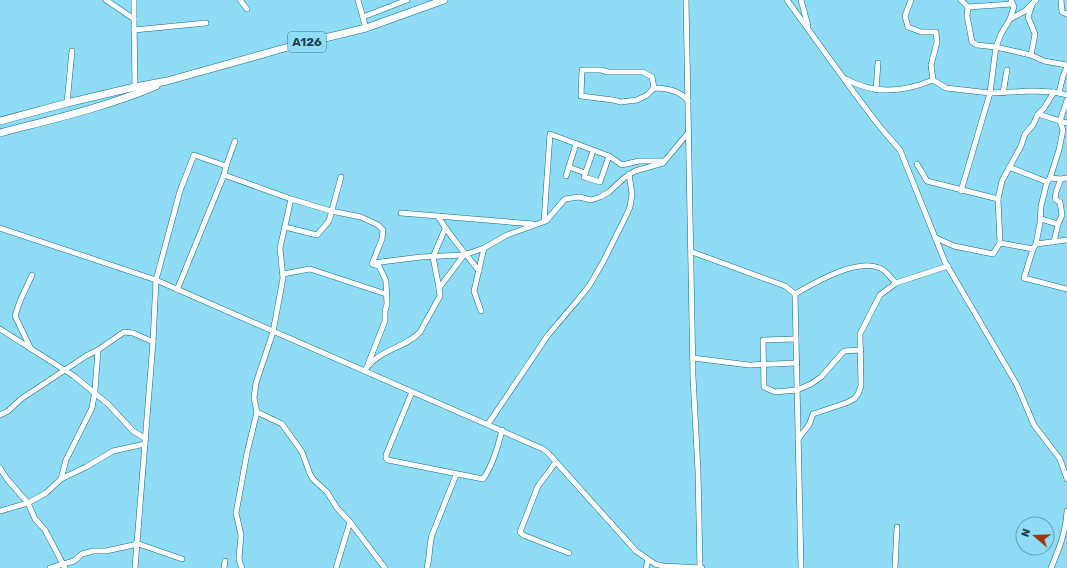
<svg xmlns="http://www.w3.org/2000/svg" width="1067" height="568" font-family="Rubik,sans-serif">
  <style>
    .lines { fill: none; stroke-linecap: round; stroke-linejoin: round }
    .minor-casing { stroke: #116b81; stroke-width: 6 }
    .highway-casing { stroke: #116b81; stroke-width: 8 }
    .minor { stroke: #fff; stroke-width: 5 }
    .highway { stroke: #fff; stroke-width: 7 }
    .labels { text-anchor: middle; stroke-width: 3; stroke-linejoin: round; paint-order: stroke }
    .shield { fill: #8edcf5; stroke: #406f7d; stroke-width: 1 }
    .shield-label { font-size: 12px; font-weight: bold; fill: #1f404a }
  </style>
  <rect width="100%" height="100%" fill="#8edcf5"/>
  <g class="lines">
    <g class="minor-casing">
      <g id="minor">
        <polyline points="106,0 134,19 135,87"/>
        <polyline points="240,0 247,9"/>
        <polyline points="358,0 366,28"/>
        <polyline points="686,0 693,377 698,471 700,568"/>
        <polyline points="787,0 855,94 880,127 900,150 945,262 1017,385 1034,425 1060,459 1067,479"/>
        <polyline points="801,0 808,26"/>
        <polyline points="911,0 905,16 908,27 921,32 936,32 937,42 931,65 933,80 946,88 990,93 1032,91 1054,92"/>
        <polyline points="961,0 968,7 967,16 972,42 977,45 996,47 1031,55 1044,61 1067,65"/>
        <polyline points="1061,0 1062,12 1067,14"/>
        <polyline points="968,7 1012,4"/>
        <polyline points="363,17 407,0"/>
        <polyline points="134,19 134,0"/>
        <polyline points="1010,19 1014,7 1011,0"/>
        <polyline points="134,30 206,23"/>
        <polyline points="1031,55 1035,34 1028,17 1032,5"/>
        <path d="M846 79C874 95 904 92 933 80"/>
        <path d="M654 88 647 95 637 100 621 102 613 100 581 96 582 70H601L608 72H643L652 77 654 88C666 88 680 90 688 101"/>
        <polyline points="876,90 878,63"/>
        <polyline points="1003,93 1007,70"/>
        <polyline points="1059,93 1067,95"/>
        <polyline points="1067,100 1060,121 1063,130 1059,150 1050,178 1047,182 1041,206 1040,223 1036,244 1033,249 1024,278 1067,289"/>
        <polyline points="67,103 72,51"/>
        <polyline points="1038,114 1067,123"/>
        <polyline points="593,151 584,177 600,182 609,156"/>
        <polyline points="917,164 927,181 998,199"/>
        <polyline points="569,167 585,173"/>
        <polyline points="1009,167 1047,182"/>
        <polyline points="224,175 291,199 331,211 361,217 378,225 383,230 382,239 372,264 379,266 386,281 387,304 385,311 385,321 368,364"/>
        <polyline points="566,176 576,144"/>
        <polyline points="1050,178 1061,179 1067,178"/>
        <polyline points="961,191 990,93 996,47 1001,34 1010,19 1025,11 1036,0"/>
        <polyline points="401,213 533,224"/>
        <path d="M438 216C449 236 465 252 479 271"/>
        <polyline points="1041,219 1058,224"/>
        <polyline points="544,221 550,134 609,156 622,165 639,161 663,161"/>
        <polyline points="285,227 317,235 329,221 341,177"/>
        <polyline points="0,228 156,280 543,449 548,453 636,551 655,564 663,566 702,568"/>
        <polyline points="936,238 954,246 993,254 1000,243 998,199 1002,181 1021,146 1025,134 1033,125 1038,114 1044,108 1054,92 1059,93 1063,76 1067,67"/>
        <polyline points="1054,242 1058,224 1062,215 1060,202 1055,199 1056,192 1061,179"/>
        <polyline points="1000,243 1033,249"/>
        <polyline points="1036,244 1067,240"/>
        <polyline points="692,252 785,286 795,294 801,568"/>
        <polyline points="373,263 421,257 464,255"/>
        <polyline points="283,274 310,269 386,294"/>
        <polyline points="439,288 433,257 445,229"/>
        <polyline points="177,290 224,175 226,166 235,141"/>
        <path d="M795 294C816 282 856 258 880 268 886 270 891 279 896 283L948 266"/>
        <polyline points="481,311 474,291 484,248"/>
        <polyline points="0,329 74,376 108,404 133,431 146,439"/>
        <polyline points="796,339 763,340 764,387 775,392 797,390 811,384 821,377 844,351 861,350"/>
        <polyline points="31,349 15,316 20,301 32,275"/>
        <polyline points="693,358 749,365 797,363"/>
        <path d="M365 370C379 349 406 348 420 332L440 296 439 288 464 255 484 248 507 235 546 221 565 199 579 197 591 200 600 197 609 192 624 178 635 171 663 163 688 133"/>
        <path d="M412 392 386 455V458L388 460 483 479C493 465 498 447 502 430"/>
        <polyline points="257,412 282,424 302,452 310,474 313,479 327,492 337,508 350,522 385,568"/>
        <polyline points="0,415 8,411 21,399 86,356 98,350 124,332 133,333 153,342"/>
        <polyline points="488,424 548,335 577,301 589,286 603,262 625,218 630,207 632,194 629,174"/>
        <polyline points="798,439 809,425 813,414 846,403 854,399 858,394 861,386 860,334 880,295 896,283"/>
        <polyline points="556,462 538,486 520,532 523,535 569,553"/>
        <polyline points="0,468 7,479 28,503 35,519 45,530 65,568"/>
        <polyline points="61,479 86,467 113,451 145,444"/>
        <polyline points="0,511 28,503 46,493 61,479 66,460 92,408 95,390 98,350"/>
        <polyline points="136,543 182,559"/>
        <polyline points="50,568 74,561 82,554 93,551 106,551 138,544"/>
        <polyline points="135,568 153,342 156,280 180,191 194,155 226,166"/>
        <polyline points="224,568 225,561"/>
        <polyline points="242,568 240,563 239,558 241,535 236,513 247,453 257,412 254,398 256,383 273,332 283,278 280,248 291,199"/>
        <polyline points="336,568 350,522"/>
        <path d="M427 568C430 557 429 546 432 535L456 475"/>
        <polyline points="646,568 648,560"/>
        <polyline points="895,568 897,527"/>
        <path d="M1051 568C1059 549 1066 532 1067 511"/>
      </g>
    </g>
    <g class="highway-casing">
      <g id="highway">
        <polyline points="0,121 67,103 135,87 167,81 292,46 366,28 444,0"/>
        <path d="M0 133C53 119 106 107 156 86"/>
      </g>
    </g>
    <use href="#minor" class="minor"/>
    <use href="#highway" class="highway"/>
  </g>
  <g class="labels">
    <rect class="shield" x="288" y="32" width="38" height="20" rx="3"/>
    <g class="shield-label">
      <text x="307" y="46">A126</text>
    </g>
  </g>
  <g transform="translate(1035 536) rotate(289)"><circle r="19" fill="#8edcf5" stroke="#629eb1"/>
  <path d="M0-3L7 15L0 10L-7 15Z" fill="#9e380c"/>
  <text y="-6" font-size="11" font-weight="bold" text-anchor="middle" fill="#1f404a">N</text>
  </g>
</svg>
